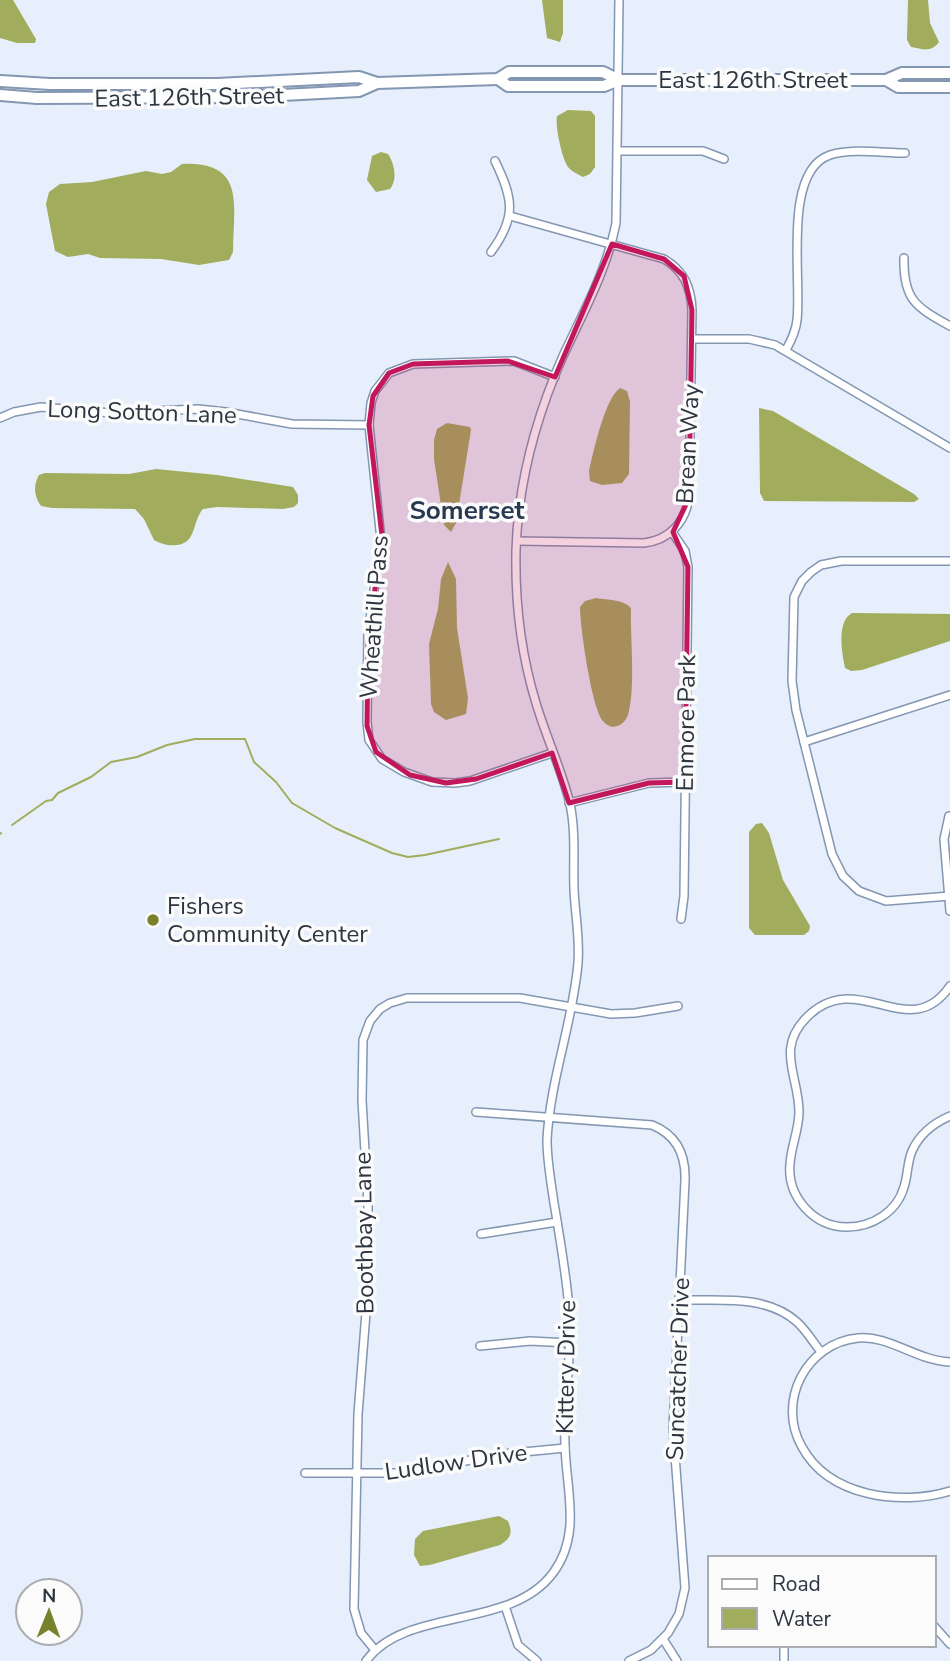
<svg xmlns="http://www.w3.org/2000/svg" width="950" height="1661" font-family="'Nunito Sans',sans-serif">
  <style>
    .water { fill: #a2ac5d }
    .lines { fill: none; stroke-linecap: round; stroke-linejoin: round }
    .stream { stroke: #a2ac5d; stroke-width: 2 }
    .street-casing { stroke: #8396b2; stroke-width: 10 }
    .secondary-casing { stroke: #8396b2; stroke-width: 14 }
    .street { stroke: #fff; stroke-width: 7 }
    .secondary { stroke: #fff; stroke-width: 10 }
    .marked { fill: #c2185b; fill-opacity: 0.2; stroke: #c2185b; stroke-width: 5; stroke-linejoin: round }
    .poi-dot { fill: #78812c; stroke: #fbfbfb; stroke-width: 2.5 }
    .labels { text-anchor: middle; stroke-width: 7; stroke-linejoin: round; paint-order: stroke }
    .street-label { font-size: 24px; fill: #2d3541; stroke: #fbfbfb }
    .poi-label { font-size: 24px; fill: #2d3541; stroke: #fbfbfb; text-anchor: start }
    .neighbourhood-label { font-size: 26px; font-weight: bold; fill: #283950; stroke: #fbfbfb }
  </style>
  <rect width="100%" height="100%" fill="#e6effb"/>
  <g class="water">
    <polygon points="0,0 13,0 33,34 36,39 35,43 17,43 0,38"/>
    <polygon points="542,0 563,0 563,33 560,42 547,38"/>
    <path d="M908 0H928L930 23 939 42C931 53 923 49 911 47L907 40Z"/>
    <path d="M568 110 591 111 595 116V167L590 174 583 177C578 174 572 172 568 167 562 158 555 127 557 116Z"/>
    <path d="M381 152 388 154C394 163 398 179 390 189L376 192 367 180 372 156Z"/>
    <path d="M182 164C247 161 233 206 233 252L229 260 199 265 161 259 100 258 88 254 68 257 55 251 46 204 49 192 60 184 92 182 146 171 162 174 171 172Z"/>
    <path d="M620 388 627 391 630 402 629 474 622 483 602 485 590 481 589 471C593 453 605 398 620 388Z"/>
    <polygon points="759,408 773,411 914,494 919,499 914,502 764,501 760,493"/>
    <polygon points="447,423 470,427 471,430 456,523 451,532 444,525 434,459 434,440 437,429"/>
    <path d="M156 469 217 475 293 487 298 495V503L294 507 283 509 217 507 203 509C192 521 197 543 177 545 168 546 161 544 154 540L144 519 135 509 52 508 41 506C34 497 33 485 39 475L45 473 129 474Z"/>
    <polygon points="448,562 456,579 457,628 468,698 466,714 446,720 434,712 431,704 429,644 438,609 441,579"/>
    <path d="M596 598C608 600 623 599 631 608 630 639 636 686 628 715 626 720 622 725 617 726 612 728 607 726 603 721 592 709 580 627 580 607L585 601Z"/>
    <path d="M852 613 950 614V641L862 670 851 671 845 668C842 653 836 622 852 613Z"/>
    <polygon points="762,823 769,833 783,880 810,926 809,931 804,935 755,935 749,928 749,832 756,824"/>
    <path d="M499 1516 508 1521C513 1533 511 1538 500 1545L430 1565 420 1566 414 1555 415 1539 423 1531Z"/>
  </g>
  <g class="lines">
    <g class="stream">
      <polyline points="12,825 46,801 52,800 58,793 91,777 111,762 137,757 167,745 195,739 245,739 254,762 276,782 292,803 335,828 392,853 408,857 425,855 499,839"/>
      <polyline points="0,834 1,833"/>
    </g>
    <g class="street-casing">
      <g id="street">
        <polyline points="618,151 703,151 724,159"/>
        <path d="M510 216 664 259C684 271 691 287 692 310L689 498C685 523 669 540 644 543L517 541"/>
        <path d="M491 252C517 217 513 198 495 161"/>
        <path d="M904 258C903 300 916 307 950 326"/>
        <polyline points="692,339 749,339 775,345 950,448"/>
        <path d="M786 350C791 341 796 331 797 320 802 279 782 171 830 155 853 148 882 153 905 153"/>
        <polyline points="0,418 14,412 41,407 111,413 198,409 226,412 292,424 369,425"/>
        <polyline points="672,532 685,551 688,567 684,896 681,919"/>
        <polyline points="950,561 841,561 821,565 811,572 802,581 794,597 792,681 796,710 832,854 843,876 859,891 886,901 950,896"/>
        <polyline points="804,742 950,695"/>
        <polyline points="552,753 470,781 455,783 432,782 404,772 382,759 369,740 367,722 368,634 381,540 369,425 371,403 375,391 389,373 413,364 514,361 555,377"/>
        <polyline points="569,803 649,783 685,782"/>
        <polyline points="949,816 944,839 950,911"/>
        <path d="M950 986C909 1046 858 966 807 1017 775 1049 799 1076 799 1112 799 1130 791 1146 790 1164 787 1197 814 1227 847 1227 872 1227 897 1212 904 1187 908 1175 907 1163 912 1151 919 1135 934 1123 950 1116"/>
        <path d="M476 1112 652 1125C677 1135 686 1155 685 1181L673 1429 685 1588 679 1614 668 1633 651 1650 629 1661"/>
        <polyline points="481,1234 557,1222"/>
        <path d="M680 1300C718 1301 766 1294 797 1322 806 1330 813 1342 821 1352"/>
        <polyline points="480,1346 530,1341 569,1343"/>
        <path d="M950 1362C915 1360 889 1335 858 1338 806 1343 776 1402 802 1447 829 1497 901 1506 950 1491"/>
        <polyline points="305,1473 402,1473 502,1454 565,1448"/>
        <polyline points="505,1606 518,1645 537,1661"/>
        <polyline points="934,1626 950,1644"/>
        <polyline points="663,1639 677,1661"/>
        <polyline points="784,1645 784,1661"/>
        <polyline points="375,1650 361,1633 354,1609 358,1414 368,1287 368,1203 362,1100 363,1040 370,1021 380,1009 390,1003 407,998 520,998 611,1014 635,1013 678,1006"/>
        <path d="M366 1661C406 1606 510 1631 553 1573 582 1534 566 1490 565 1445 563 1400 573 1354 569 1308 566 1273 560 1238 554 1203 551 1182 547 1161 547 1140 550 1080 573 1022 578 963 580 938 575 914 574 889 573 861 576 832 570 804 562 770 546 737 536 703 521 654 515 602 516 551 518 484 536 417 563 356 583 313 607 270 616 223L619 0"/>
      </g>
    </g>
    <g class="secondary-casing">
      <g id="secondary">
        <polyline points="498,79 508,86 604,86 619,80 886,80 902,73 950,73"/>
        <polyline points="886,80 898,87 950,87"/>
        <polyline points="0,81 50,84 217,84 359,77 377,83"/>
        <polyline points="0,95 37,98 245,97 359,91 377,83 498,79 509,72 603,72 619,80"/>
      </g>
    </g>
    <use href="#street" class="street"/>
    <use href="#secondary" class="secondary"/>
  </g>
  <path class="marked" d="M612 244 664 259 684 276 692 310 689 498 673 532 688 567 685 782 649 783 569 803 552 753 476 779 446 783 410 775 376 752 367 726 368 641 382 536 369 425 373 396 389 373 413 364 508 361 555 377Z"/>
  <circle class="poi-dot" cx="153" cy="920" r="7"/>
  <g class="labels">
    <g class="street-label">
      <text x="753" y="88">East 126th Street</text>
      <text transform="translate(189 97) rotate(-1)" y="8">East 126th Street</text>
      <text transform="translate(142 412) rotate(2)" y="8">Long Sotton Lane</text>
      <text transform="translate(688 444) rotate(-87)" y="8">Brean Way</text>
      <text transform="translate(374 617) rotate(-86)" y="8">Wheathill Pass</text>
      <text transform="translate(686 723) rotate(-89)" y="8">Enmore Park</text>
      <text transform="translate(364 1233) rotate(-91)" y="8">Boothbay Lane</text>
      <text transform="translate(566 1367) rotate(-89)" y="8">Kittery Drive</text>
      <text transform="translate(678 1369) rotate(-88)" y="8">Suncatcher Drive</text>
      <text transform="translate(456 1462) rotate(-8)" y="8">Ludlow Drive</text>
    </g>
    <g class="poi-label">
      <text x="167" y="914">Fishers<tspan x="167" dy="28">Community Center</tspan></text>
    </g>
    <g class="neighbourhood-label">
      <text x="467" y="519">Somerset</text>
    </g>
  </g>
  <rect x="708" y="1556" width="228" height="91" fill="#fbfbfb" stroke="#a9acb1" stroke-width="2"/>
  <rect x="722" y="1579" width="35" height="10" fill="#ffffff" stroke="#a9acb1" stroke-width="2"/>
  <text x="772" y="1591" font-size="21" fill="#2d3541">Road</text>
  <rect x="722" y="1608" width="35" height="21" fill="#a2ac5d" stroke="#a9acb1" stroke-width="2"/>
  <text x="772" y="1626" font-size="21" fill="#2d3541">Water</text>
  <g transform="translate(49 1612) rotate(1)"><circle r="33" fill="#fbfbfb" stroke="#a9acb1" stroke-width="2"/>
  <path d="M0-5L12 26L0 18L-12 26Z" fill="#78812c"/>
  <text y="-10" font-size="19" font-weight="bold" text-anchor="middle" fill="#2d3541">N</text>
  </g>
</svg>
